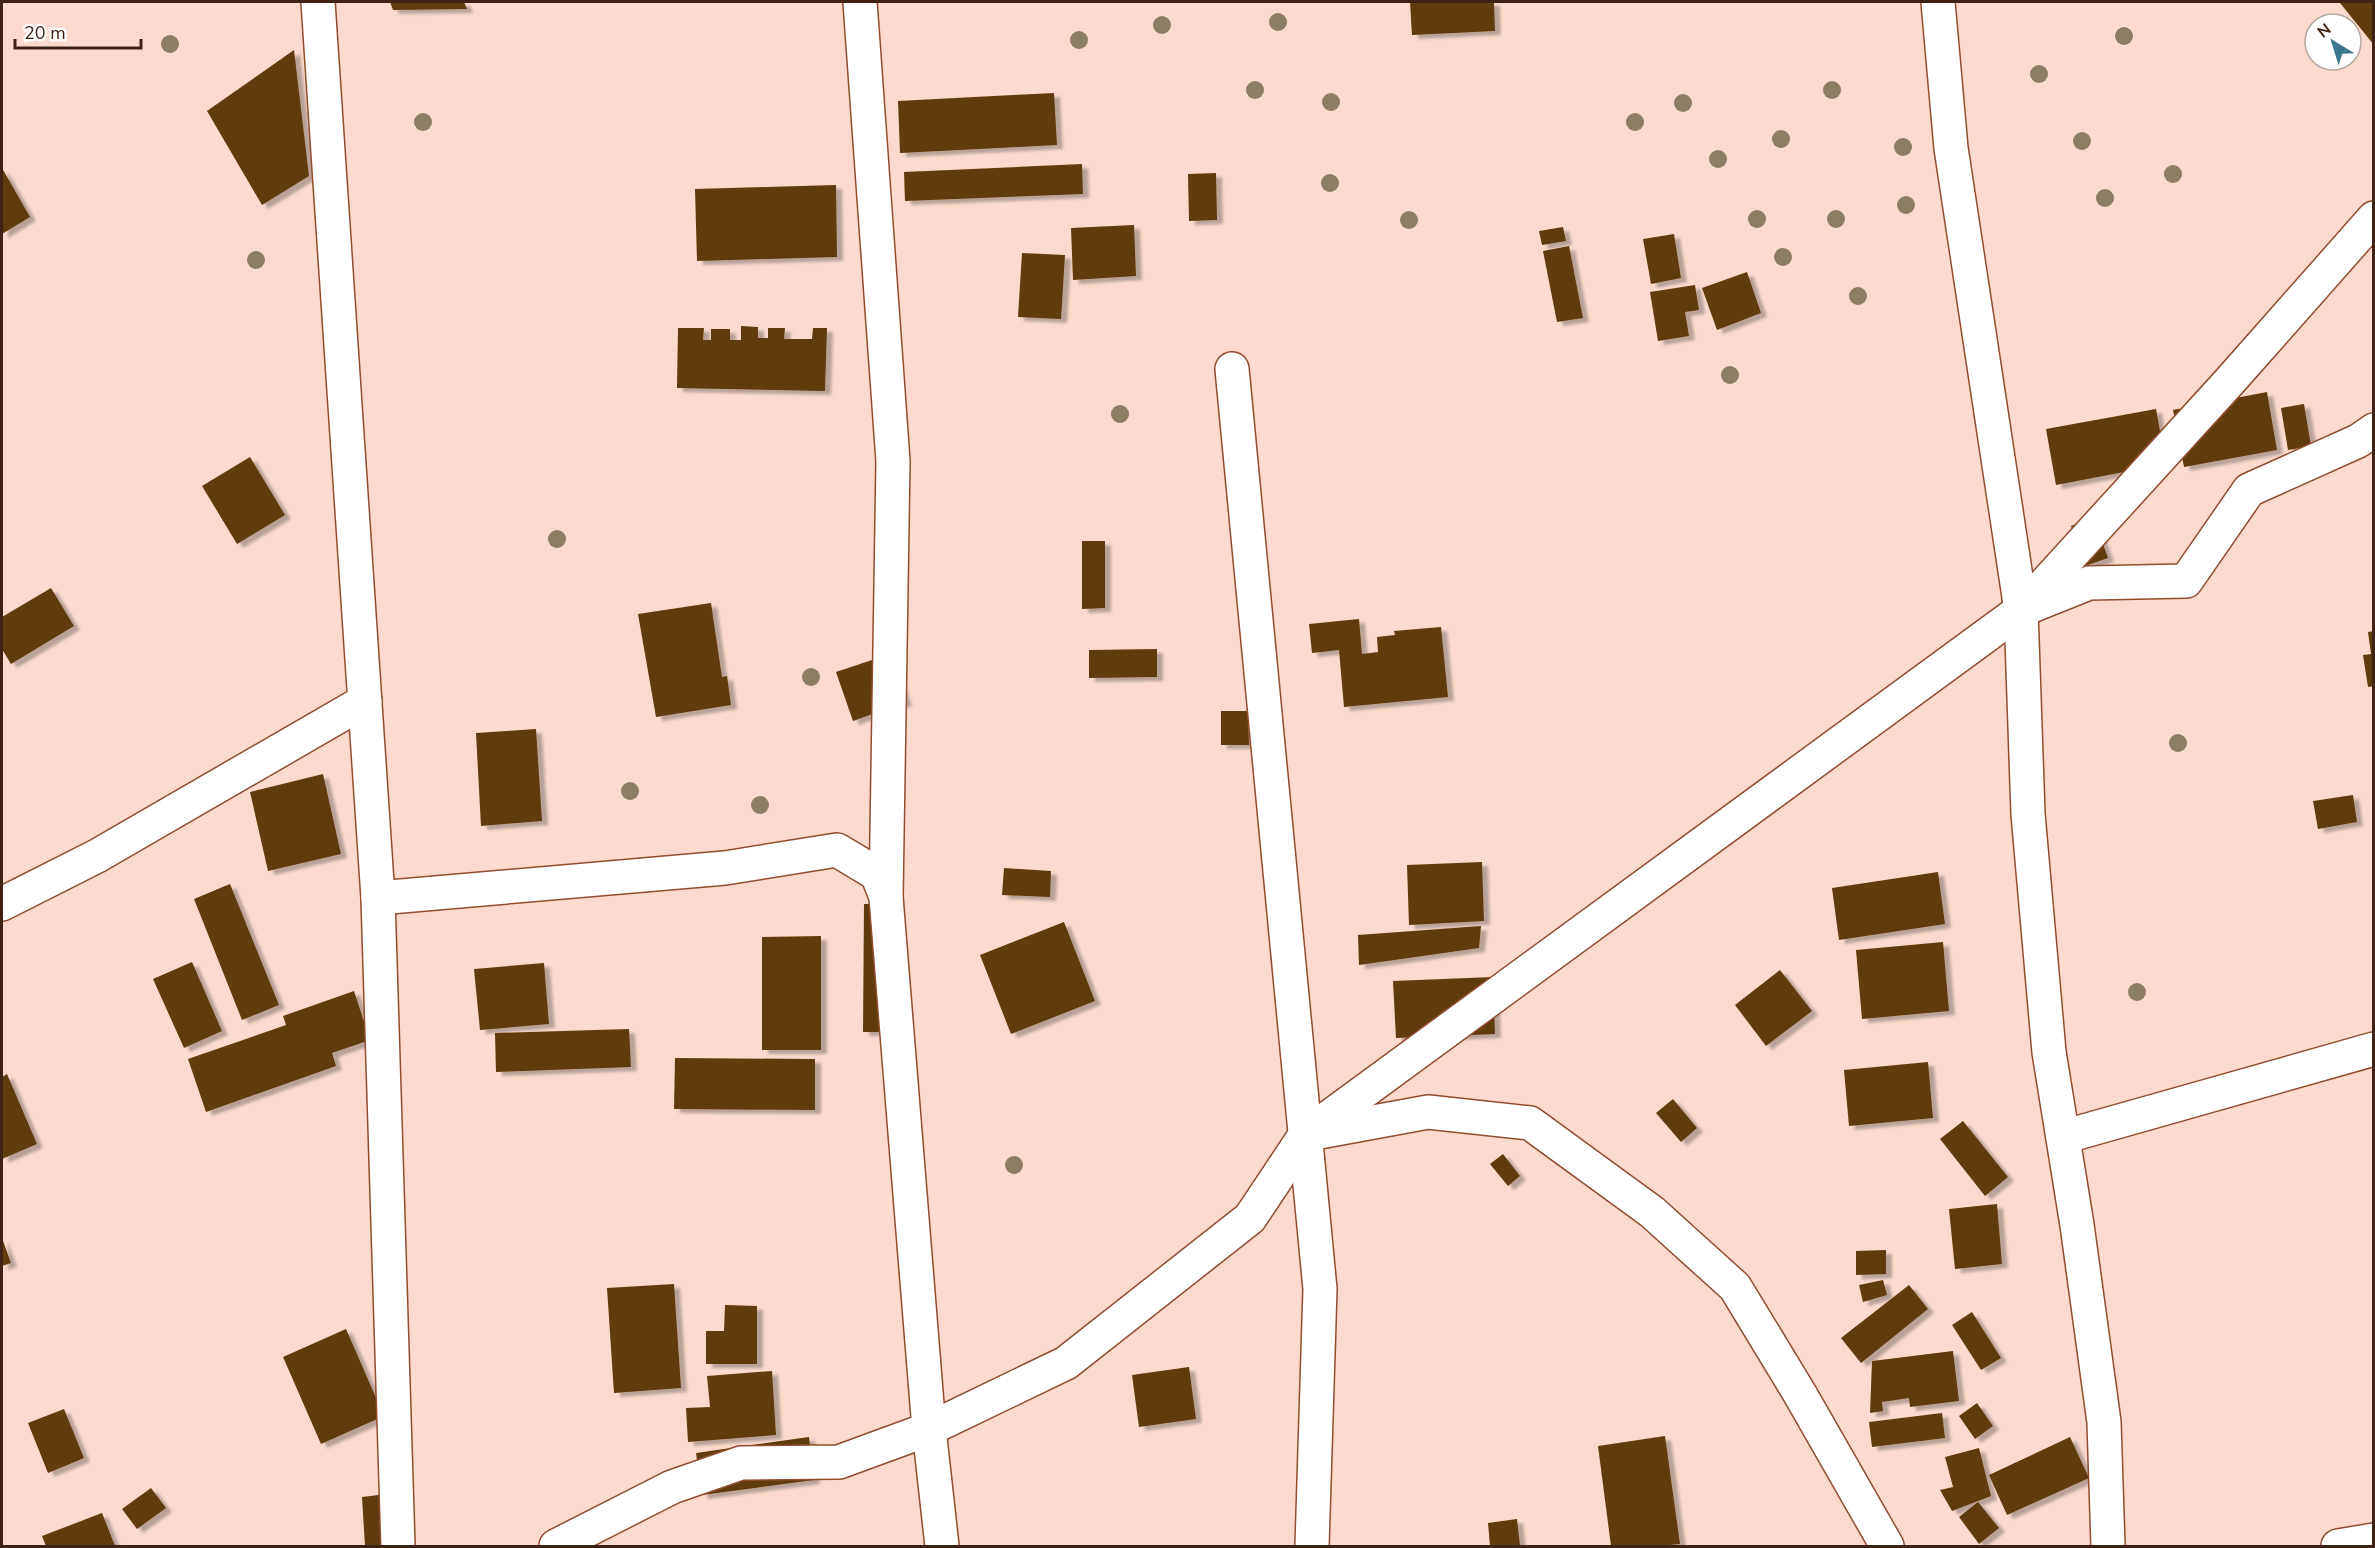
<svg xmlns="http://www.w3.org/2000/svg" width="2375" height="1548" font-family="'Nunito Sans',sans-serif">
  <style>
    .building { fill: #613a09; filter: url(#shadow) }
    .lines { fill: none; stroke-linecap: round; stroke-linejoin: round }
    .minor-casing { stroke: #914d2e; stroke-width: 36 }
    .minor { stroke: #fff; stroke-width: 33 }
    .tree { fill: #8d7d62 }
  </style>
  <defs>
    <filter id="shadow"><feDropShadow dx="6" dy="4" stdDeviation="1.5" flood-color="#0004"/></filter>
  </defs>
  <rect width="100%" height="100%" fill="#fcdbce"/>
  <g class="building">
    <polygon points="390,2 464,2 467,9 393,10"/>
    <polygon points="1410,2 1494,2 1495,31 1412,35"/>
    <polygon points="2342,2 2374,2 2374,45 2340,3"/>
    <polygon points="294,50 309,176 262,205 207,111"/>
    <polygon points="1054,93 1057,145 900,153 898,101"/>
    <polygon points="1082,164 1083,194 905,201 904,172"/>
    <polygon points="2,168 30,217 2,234"/>
    <polygon points="1216,173 1217,220 1189,221 1188,174"/>
    <polygon points="836,185 837,257 697,261 695,189"/>
    <polygon points="1134,225 1136,276 1073,280 1071,228"/>
    <polygon points="1563,227 1566,241 1542,245 1539,231"/>
    <polygon points="1674,234 1681,278 1651,284 1643,239"/>
    <polygon points="1569,246 1583,318 1557,322 1543,251"/>
    <polygon points="1022,253 1065,255 1061,319 1018,317"/>
    <polygon points="1747,272 1761,313 1717,330 1702,288"/>
    <polygon points="1695,285 1699,310 1685,312 1689,336 1658,341 1650,292"/>
    <polygon points="741,326 758,327 758,338 768,338 768,328 785,328 784,339 812,339 813,328 827,328 825,391 677,388 678,328 704,328 703,340 711,340 711,329 730,329 730,340 741,340"/>
    <polygon points="2267,392 2277,450 2184,467 2173,410"/>
    <polygon points="2304,404 2311,446 2288,450 2281,408"/>
    <polygon points="2156,409 2166,464 2056,485 2046,429"/>
    <polygon points="250,457 285,515 237,544 202,486"/>
    <polygon points="2093,517 2108,558 2085,566 2071,526"/>
    <polygon points="1082,541 1105,541 1105,608 1082,609"/>
    <polygon points="51,588 74,626 11,664 2,649 2,617"/>
    <polygon points="711,603 722,677 727,676 731,705 656,717 638,614"/>
    <polygon points="1359,619 1362,654 1378,652 1377,637 1395,635 1394,631 1441,627 1448,697 1344,707 1339,650 1312,653 1309,624"/>
    <polygon points="2374,631 2374,686 2368,687 2363,655 2371,654 2368,632"/>
    <polygon points="1157,649 1157,677 1089,678 1089,650"/>
    <polygon points="890,654 906,702 853,721 836,672"/>
    <polygon points="1221,711 1248,711 1249,745 1221,745"/>
    <polygon points="536,729 542,821 481,826 476,733"/>
    <polygon points="323,774 341,854 268,871 250,792"/>
    <polygon points="2353,795 2357,822 2318,829 2313,801"/>
    <polygon points="1482,862 1484,921 1409,925 1407,865"/>
    <polygon points="1004,868 1051,871 1050,897 1002,895"/>
    <polygon points="1938,872 1945,924 1839,940 1832,888"/>
    <polygon points="230,884 279,1005 242,1020 194,899"/>
    <polygon points="864,904 893,904 892,1032 863,1032"/>
    <polygon points="1064,922 1095,1001 1011,1034 980,955"/>
    <polygon points="1481,926 1479,948 1359,965 1358,935"/>
    <polygon points="821,936 821,1050 762,1050 762,937"/>
    <polygon points="1943,942 1949,1011 1862,1019 1856,950"/>
    <polygon points="192,962 222,1031 184,1048 153,979"/>
    <polygon points="544,963 549,1024 480,1030 474,969"/>
    <polygon points="1780,970 1812,1011 1766,1046 1735,1005"/>
    <polygon points="1493,977 1495,1034 1396,1038 1393,981"/>
    <polygon points="354,991 370,1040 332,1053 336,1066 206,1112 188,1059 286,1025 283,1016"/>
    <polygon points="629,1029 631,1067 496,1072 495,1033"/>
    <polygon points="675,1058 815,1059 815,1110 674,1109"/>
    <polygon points="1928,1062 1933,1118 1849,1126 1844,1070"/>
    <polygon points="7,1074 37,1144 2,1159 2,1077"/>
    <polygon points="1673,1099 1697,1128 1681,1142 1656,1113"/>
    <polygon points="1963,1121 2008,1177 1985,1196 1940,1139"/>
    <polygon points="1503,1154 1520,1176 1508,1186 1490,1164"/>
    <polygon points="1997,1204 2002,1264 1955,1269 1949,1209"/>
    <polygon points="2,1238 11,1263 2,1266"/>
    <polygon points="1886,1250 1886,1274 1856,1275 1856,1251"/>
    <polygon points="1883,1280 1887,1295 1863,1302 1859,1285"/>
    <polygon points="674,1284 681,1388 614,1393 607,1288"/>
    <polygon points="1909,1285 1928,1309 1861,1363 1841,1338"/>
    <polygon points="725,1305 757,1306 757,1364 706,1364 706,1331 724,1331"/>
    <polygon points="1972,1312 2001,1358 1981,1370 1952,1325"/>
    <polygon points="346,1329 384,1416 321,1444 283,1357"/>
    <polygon points="1953,1351 1959,1401 1910,1407 1909,1398 1882,1402 1883,1411 1870,1413 1872,1361"/>
    <polygon points="1189,1367 1196,1419 1139,1427 1132,1375"/>
    <polygon points="772,1371 776,1435 688,1442 686,1408 710,1407 707,1376"/>
    <polygon points="1977,1403 1993,1426 1975,1439 1959,1416"/>
    <polygon points="64,1409 84,1458 48,1473 28,1423"/>
    <polygon points="1942,1413 1945,1438 1872,1447 1869,1422"/>
    <polygon points="1665,1436 1680,1544 1659,1546 1611,1546 1598,1446"/>
    <polygon points="809,1437 814,1480 702,1495 696,1453"/>
    <polygon points="2070,1437 2089,1478 2007,1515 1989,1475"/>
    <polygon points="1979,1448 1991,1496 1952,1511 1940,1490 1953,1487 1945,1457"/>
    <polygon points="151,1488 166,1508 137,1529 122,1509"/>
    <polygon points="387,1494 387,1546 365,1546 362,1497"/>
    <polygon points="1978,1502 1999,1528 1979,1544 1959,1517"/>
    <polygon points="102,1513 115,1546 46,1546 42,1536"/>
    <polygon points="1517,1519 1520,1546 1490,1546 1488,1523"/>
  </g>
  <g class="lines">
    <g class="minor-casing">
      <g id="minor">
        <polyline points="318,2 378,898 398,1546"/>
        <polyline points="860,2 893,461 886,897"/>
        <polyline points="1938,2 1951,148 2021,610 2028,814 2049,1052 2077,1225 2104,1422 2108,1546"/>
        <polyline points="1232,369 1320,1289 1312,1546"/>
        <polyline points="2029,607 2089,583 2186,581 2249,490 2358,441 2374,430"/>
        <polyline points="378,898 725,868 837,850 877,874 886,897 929,1429 942,1546"/>
        <polyline points="2,904 97,856 365,701"/>
        <polyline points="1314,1133 1428,1112 1530,1123 1652,1212 1735,1287 1800,1394 1887,1546"/>
        <polyline points="2063,1137 2374,1049"/>
        <polyline points="556,1546 672,1487 741,1463 839,1462 929,1429 1066,1363 1250,1218 1306,1134 2021,610 2229,382 2374,218"/>
        <polyline points="2338,1546 2374,1540"/>
      </g>
    </g>
    <use href="#minor" class="minor"/>
  </g>
  <g class="tree">
    <circle cx="1278" cy="22" r="9"/>
    <circle cx="1162" cy="25" r="9"/>
    <circle cx="2124" cy="36" r="9"/>
    <circle cx="1079" cy="40" r="9"/>
    <circle cx="170" cy="44" r="9"/>
    <circle cx="2039" cy="74" r="9"/>
    <circle cx="1255" cy="90" r="9"/>
    <circle cx="1832" cy="90" r="9"/>
    <circle cx="1331" cy="102" r="9"/>
    <circle cx="1683" cy="103" r="9"/>
    <circle cx="423" cy="122" r="9"/>
    <circle cx="1635" cy="122" r="9"/>
    <circle cx="1781" cy="139" r="9"/>
    <circle cx="2082" cy="141" r="9"/>
    <circle cx="1903" cy="147" r="9"/>
    <circle cx="1718" cy="159" r="9"/>
    <circle cx="2173" cy="174" r="9"/>
    <circle cx="1330" cy="183" r="9"/>
    <circle cx="2105" cy="198" r="9"/>
    <circle cx="1906" cy="205" r="9"/>
    <circle cx="1757" cy="219" r="9"/>
    <circle cx="1836" cy="219" r="9"/>
    <circle cx="1409" cy="220" r="9"/>
    <circle cx="1783" cy="257" r="9"/>
    <circle cx="256" cy="260" r="9"/>
    <circle cx="1858" cy="296" r="9"/>
    <circle cx="1730" cy="375" r="9"/>
    <circle cx="1120" cy="414" r="9"/>
    <circle cx="557" cy="539" r="9"/>
    <circle cx="811" cy="677" r="9"/>
    <circle cx="2178" cy="743" r="9"/>
    <circle cx="630" cy="791" r="9"/>
    <circle cx="760" cy="805" r="9"/>
    <circle cx="2137" cy="992" r="9"/>
    <circle cx="1014" cy="1165" r="9"/>
  </g>
  <rect width="2375" height="1548" fill="none" stroke="#402215" stroke-width="6"/>
  <g transform="translate(2333 42) rotate(322)"><circle r="28" fill="#ffffff" stroke="#b3a7a1" stroke-width="1.5"/>
  <path d="M0-4.5L10 22L0 15L-10 22Z" fill="#3c798f"/>
  <text y="-9" font-size="16" font-weight="bold" text-anchor="middle" fill="#402215">N</text>
  </g>
  <path d="M15 39v9h126v-9" fill="none" stroke="#402215" stroke-width="3"/>
  <text x="24" y="39" font-size="18" fill="#402215" stroke="#ffffff" stroke-width="4.5" paint-order="stroke">20 m</text>
</svg>
